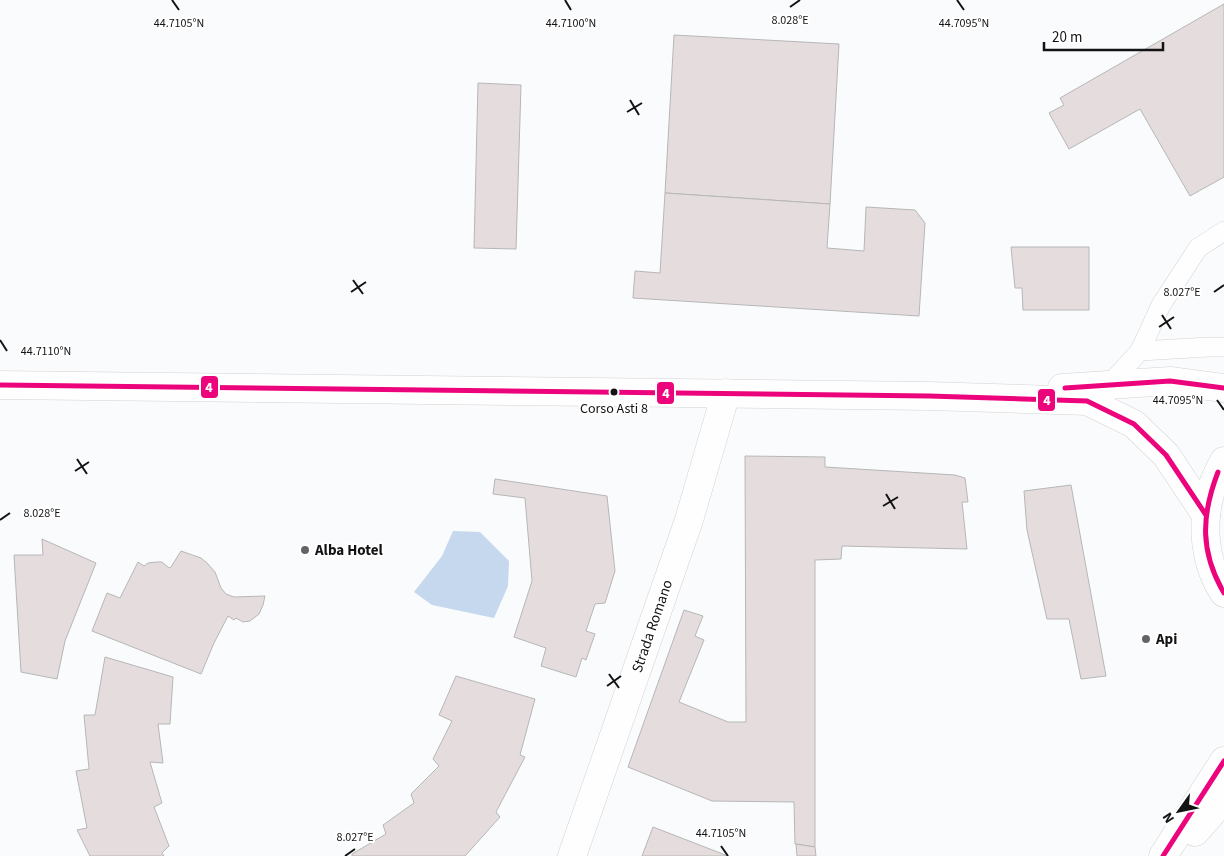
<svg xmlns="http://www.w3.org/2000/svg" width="1224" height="856" font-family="'Source Sans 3',sans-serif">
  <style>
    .water { fill: #c5d8ed }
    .building { fill: #e5dddd; stroke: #b7b6b7 }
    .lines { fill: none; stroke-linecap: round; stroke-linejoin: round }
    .lane-casing { stroke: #d2d3d4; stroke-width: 20 }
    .street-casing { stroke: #d2d3d4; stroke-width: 29 }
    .primary-casing { stroke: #d2d3d4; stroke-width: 29 }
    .lane { stroke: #fefeff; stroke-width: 19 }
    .street { stroke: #fefeff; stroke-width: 28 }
    .primary { stroke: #fefeff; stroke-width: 28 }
    .bus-1-casing { stroke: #fff; stroke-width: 9 }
    .bus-1 { stroke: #ec047c; stroke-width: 5 }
    .ticks { fill: none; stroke: #131314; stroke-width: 2 }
    .bus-dot { fill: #131314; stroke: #fff; stroke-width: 2 }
    .poi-dot { fill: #646466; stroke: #fff; stroke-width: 2 }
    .labels { text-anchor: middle; stroke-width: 4; stroke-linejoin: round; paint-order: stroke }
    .bus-label { font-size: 14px; fill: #131314; stroke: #fff }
    .poi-label { font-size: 15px; font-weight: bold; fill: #131314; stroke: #fff; text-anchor: start }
    .street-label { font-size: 15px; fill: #131314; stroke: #fff }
    .ticks-label { font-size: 12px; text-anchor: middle; fill: #131314; stroke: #fff; stroke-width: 4; stroke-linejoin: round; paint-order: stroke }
    .line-badge { stroke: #fff; stroke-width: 2 }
    .badge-label { font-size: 14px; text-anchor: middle; font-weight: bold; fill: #fff }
  </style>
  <rect width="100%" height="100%" fill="#fafbfd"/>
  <polygon class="water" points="453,531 480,532 509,561 508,586 494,618 432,605 414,592 442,556"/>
  <g class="building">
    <polygon points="1224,4 1224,177 1190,196 1140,109 1069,149 1049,113 1064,105 1060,98"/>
    <polygon points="674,35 839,44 830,204 665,193"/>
    <polygon points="478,83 521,85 516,249 474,248"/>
    <polygon points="665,193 830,204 827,248 864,251 866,207 915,210 925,223 919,316 633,298 635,271 660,273"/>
    <polygon points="1011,247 1089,247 1089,310 1023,310 1022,288 1015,288"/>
    <polygon points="745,456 825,457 825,467 955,475 965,478 968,502 962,502 967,549 842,546 841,559 815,560 815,847 795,844 794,802 712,801 628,767 684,610 703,616 695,636 704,640 679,702 728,722 746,722"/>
    <polygon points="495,479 607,496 615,571 605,603 595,604 586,631 595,634 586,660 582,658 576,677 541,666 546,648 514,637 532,581 525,498 493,494"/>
    <polygon points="1071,485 1106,676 1081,679 1069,619 1047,619 1027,530 1024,491"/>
    <polygon points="42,539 96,563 65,641 57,679 21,672 14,555 43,555"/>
    <polygon points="181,551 201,558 207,563 215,572 221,588 226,594 234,597 265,596 263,605 259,614 250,621 243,622 236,618 234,620 228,616 214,643 201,674 92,631 107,593 120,598 138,562 144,566 148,563 157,562 162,562 169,568 171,567"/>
    <polygon points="105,657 173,677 170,724 158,724 163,763 150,762 162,803 154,807 169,846 162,853 164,856 90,856 77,830 87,828 76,771 89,769 84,715 95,715"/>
    <polygon points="456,676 535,699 520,755 525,757 496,812 500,817 465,856 352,856 352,854 386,834 383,825 414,803 411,794 439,766 433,759 452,721 439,715"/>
    <polygon points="653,827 728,856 642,856"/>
    <polygon points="796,844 815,847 816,856 797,856"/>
  </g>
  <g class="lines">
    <g class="lane-casing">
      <g id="lane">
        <polyline points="1140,351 1161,305 1198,248 1224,231"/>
        <polyline points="1109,385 1140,351 1208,347 1224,347"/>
      </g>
    </g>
    <g class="street-casing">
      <polyline id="street" points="572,856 689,520 726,393"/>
    </g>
    <g class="primary-casing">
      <g id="primary">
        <polyline points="0,385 929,396 1087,401 1134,424 1166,455 1206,515"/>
        <polyline points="1062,388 1170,381 1224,388"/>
        <path d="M1224 461C1218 472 1213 482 1210 494 1201 526 1205 565 1224 593"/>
        <polyline points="1195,832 1224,799"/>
        <polyline points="1163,856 1224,761"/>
      </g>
    </g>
    <use href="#lane" class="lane"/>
    <use href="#street" class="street"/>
    <use href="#primary" class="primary"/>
    <g class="bus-1-casing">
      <g id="bus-1">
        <polyline points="0,385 929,396 1087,401 1134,424 1166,455 1206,515"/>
        <polyline points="1065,388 1170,381 1224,388"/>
        <path d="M1218 472C1201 516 1200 552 1224 593"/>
        <polyline points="1163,856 1224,761"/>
      </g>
    </g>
    <use href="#bus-1" class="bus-1"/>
  </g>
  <path class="ticks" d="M172 0 179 10M565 0 571 10M957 0 964 10M790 7 800 0M630 100 639 115M627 112 642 103M353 280 363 294M351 292 366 282M1214 292 1224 285M1162 315 1171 329M1159 327 1174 317M0 340 7 351M1217 400 1224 410M77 459 87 474M75 471 89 462M886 494 895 509M883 506 898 497M0 520 10 513M609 674 619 688M607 686 621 676M721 846 728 856M345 856 355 849"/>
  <circle class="bus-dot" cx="614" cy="392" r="4.5"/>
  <g class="poi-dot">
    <circle cx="305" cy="550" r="5"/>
    <circle cx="1146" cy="639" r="5"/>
  </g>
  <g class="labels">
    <g class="bus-label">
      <text x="614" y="413">Corso Asti 8</text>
    </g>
    <g class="poi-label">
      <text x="315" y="555">Alba Hotel</text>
      <text x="1156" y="644">Api</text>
    </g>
    <g class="street-label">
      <text transform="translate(652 626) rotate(-71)" y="5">Strada Romano</text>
    </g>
  </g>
  <g class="ticks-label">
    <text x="790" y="24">8.028°E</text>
    <text x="179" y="27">44.7105°N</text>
    <text x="571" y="27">44.7100°N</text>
    <text x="964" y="27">44.7095°N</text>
    <text x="1182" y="296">8.027°E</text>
    <text x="46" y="355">44.7110°N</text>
    <text x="1178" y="404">44.7095°N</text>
    <text x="42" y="517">8.028°E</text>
    <text x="721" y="837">44.7105°N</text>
    <text x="355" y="841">8.027°E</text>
  </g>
  <g class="line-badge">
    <rect x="200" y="375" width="19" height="24" rx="5" fill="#ec047c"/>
    <rect x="656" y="381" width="19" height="24" rx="5" fill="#ec047c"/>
    <rect x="1037" y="388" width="19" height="24" rx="5" fill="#ec047c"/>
  </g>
  <g class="badge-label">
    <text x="209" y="392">4</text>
    <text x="666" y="398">4</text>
    <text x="1047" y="405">4</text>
  </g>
  <g transform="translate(1179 811) rotate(237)" stroke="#ffffff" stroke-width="4" paint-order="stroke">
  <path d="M0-4L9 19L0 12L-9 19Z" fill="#131314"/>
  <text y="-8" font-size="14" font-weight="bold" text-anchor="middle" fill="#131314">N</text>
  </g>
  <path d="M1044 42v8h119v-8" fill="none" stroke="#131314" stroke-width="2.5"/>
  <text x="1052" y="42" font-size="15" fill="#131314" stroke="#ffffff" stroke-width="4" paint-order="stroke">20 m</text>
</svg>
